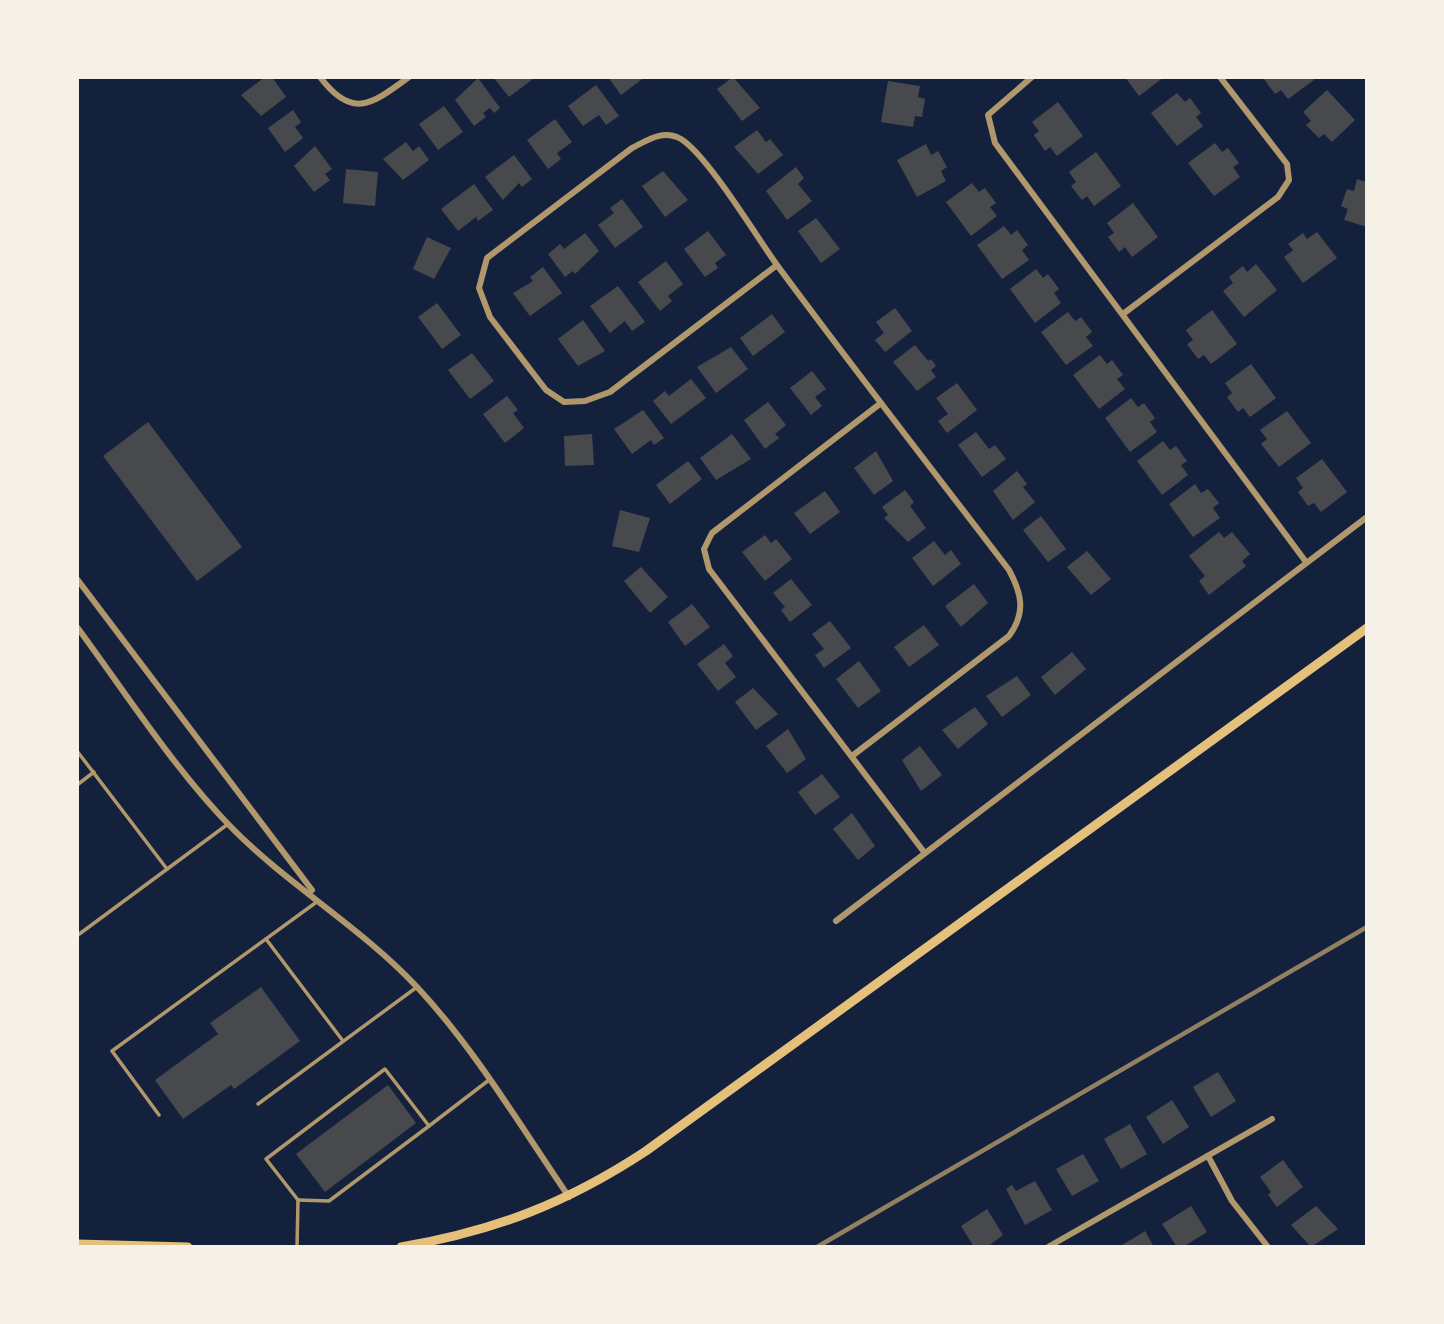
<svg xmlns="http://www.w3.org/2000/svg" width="1444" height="1324" font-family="'Fira Sans',sans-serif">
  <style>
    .building { fill: #48494c }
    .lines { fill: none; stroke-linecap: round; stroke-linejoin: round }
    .service { stroke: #b1986c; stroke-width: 3.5 }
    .minor { stroke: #b1986c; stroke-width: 6 }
    .secondary { stroke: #e5c07b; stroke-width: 9 }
    .rail { stroke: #918062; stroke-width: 4.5 }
  </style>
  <rect width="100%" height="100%" fill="#14213d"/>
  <g class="building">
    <polygon points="265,77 272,77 286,97 261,116 241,95"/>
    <polygon points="493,77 531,77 533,79 509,97"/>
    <polygon points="608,77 645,77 621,95"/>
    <polygon points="733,77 760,108 742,121 717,89"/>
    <polygon points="1125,77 1164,77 1139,96"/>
    <polygon points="1267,77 1312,77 1314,80 1288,99 1281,90 1275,94 1264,79"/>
    <polygon points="478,78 500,108 494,113 490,108 483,113 486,117 474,126 455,100"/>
    <polygon points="888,81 920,86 918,97 925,99 922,117 915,116 913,127 881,122"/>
    <polygon points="596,85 619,116 606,125 599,115 583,126 568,106"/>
    <polygon points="1327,90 1355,120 1332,142 1324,134 1319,138 1306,125 1311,121 1303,112"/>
    <polygon points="1177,93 1185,102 1190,98 1201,113 1196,117 1203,126 1177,146 1151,113"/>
    <polygon points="1058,102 1083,136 1057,156 1050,147 1045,151 1034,135 1039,131 1032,122"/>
    <polygon points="444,106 463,132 438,150 419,124"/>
    <polygon points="293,110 301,122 295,127 303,138 285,152 268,128"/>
    <polygon points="555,119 572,142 557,153 561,159 548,169 527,140"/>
    <polygon points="757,130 766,142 770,139 783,155 758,174 734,147"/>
    <polygon points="406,142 413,151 419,146 429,160 403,180 383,159"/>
    <polygon points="1215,143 1222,152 1228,148 1239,163 1233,167 1240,177 1214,196 1188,163"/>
    <polygon points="926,144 931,155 938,151 947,167 941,171 946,181 917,197 897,160"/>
    <polygon points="315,146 332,169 325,174 330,180 314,192 294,166"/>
    <polygon points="1096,152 1121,186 1094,206 1087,196 1082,200 1071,186 1076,182 1069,172"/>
    <polygon points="514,155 532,179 522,187 519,183 503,200 485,177"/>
    <polygon points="796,167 804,178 798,184 812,201 787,220 766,191"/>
    <polygon points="346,169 378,172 375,206 343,203"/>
    <polygon points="663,171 688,200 665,217 642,186"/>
    <polygon points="1357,179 1367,182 1367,227 1344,220 1348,209 1341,206 1347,189 1354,191"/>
    <polygon points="972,183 979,192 985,188 996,203 990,207 997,216 971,236 946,202"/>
    <polygon points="474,184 493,210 478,221 476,217 458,231 441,209"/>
    <polygon points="622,199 643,227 615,248 598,225 614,213 610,208"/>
    <polygon points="1133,203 1158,237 1132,257 1125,247 1119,252 1108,237 1114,233 1107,223"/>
    <polygon points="816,218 840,249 821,263 798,231"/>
    <polygon points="1004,226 1011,235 1017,230 1028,245 1022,250 1029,260 1002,279 977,245"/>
    <polygon points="708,231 726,255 715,263 718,268 705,277 684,249"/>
    <polygon points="1317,232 1337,258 1303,283 1284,257 1293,250 1288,244 1303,233 1307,239"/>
    <polygon points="585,233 599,251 575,274 573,271 565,277 548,254 560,244 564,249"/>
    <polygon points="427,237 451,248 434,279 413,269"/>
    <polygon points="666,261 683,284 668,296 672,301 660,311 638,282"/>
    <polygon points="1256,264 1277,290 1244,317 1223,291 1233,283 1229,277 1243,266 1247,272"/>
    <polygon points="543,267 562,293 530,316 513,293 533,281 530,277"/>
    <polygon points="1036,269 1043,278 1048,274 1059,289 1054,293 1061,303 1035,323 1010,289"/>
    <polygon points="618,286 645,322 632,331 625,321 610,333 590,306"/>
    <polygon points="437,303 461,335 442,349 418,317"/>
    <polygon points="895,308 912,331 885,352 875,340 884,333 876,322"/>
    <polygon points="1212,310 1237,344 1211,364 1204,355 1198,359 1187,344 1193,340 1186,330"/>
    <polygon points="1068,312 1075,321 1081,317 1092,332 1086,337 1093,346 1066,365 1041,332"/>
    <polygon points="772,314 785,332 753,356 740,338"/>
    <polygon points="583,320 605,351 578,366 558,339"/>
    <polygon points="915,345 928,361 931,359 936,366 931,370 936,377 917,391 893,362"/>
    <polygon points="731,347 748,369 716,393 697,367"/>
    <polygon points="472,353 494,381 470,399 448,370"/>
    <polygon points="1100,355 1107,364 1112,360 1123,375 1117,379 1125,389 1099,409 1073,375"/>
    <polygon points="1251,364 1276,398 1250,417 1243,408 1238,412 1227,397 1232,393 1225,383"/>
    <polygon points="812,371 826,389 815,397 822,406 811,415 790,388"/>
    <polygon points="691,379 706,398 671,424 653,401 665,391 669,396"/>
    <polygon points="957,383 977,410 947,433 938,421 948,414 936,398"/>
    <polygon points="507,396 518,410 513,413 524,428 505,443 483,414"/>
    <polygon points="1131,398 1138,407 1144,403 1155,418 1150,422 1157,432 1130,452 1105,418"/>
    <polygon points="768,402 786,425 775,434 779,438 765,449 744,420"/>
    <polygon points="643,410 664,438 654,445 651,440 632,454 614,429"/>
    <polygon points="1287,411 1311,443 1279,467 1261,444 1267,439 1260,430"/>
    <polygon points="148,422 242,547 197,581 103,456"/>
    <polygon points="976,432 989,449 995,445 1006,459 982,477 958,445"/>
    <polygon points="592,434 594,465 565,466 564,436"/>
    <polygon points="732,434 751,459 716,480 700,458"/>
    <polygon points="1163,441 1170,450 1176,446 1187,461 1181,465 1188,475 1162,495 1137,461"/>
    <polygon points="876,451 893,481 874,495 854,468"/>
    <polygon points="1322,459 1347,492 1321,512 1314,503 1308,506 1298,492 1303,488 1296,478"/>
    <polygon points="688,461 702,479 670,504 656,485"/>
    <polygon points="1017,471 1027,484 1023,487 1035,502 1013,520 993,491"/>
    <polygon points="1195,484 1201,493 1208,489 1219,503 1213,508 1220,518 1193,537 1169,504"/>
    <polygon points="905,490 914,502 910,506 926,528 908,542 884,518 888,515 882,507"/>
    <polygon points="825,491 840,512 810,534 794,513"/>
    <polygon points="620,510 650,518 639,552 612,546"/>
    <polygon points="1041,516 1066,549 1048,562 1023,530"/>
    <polygon points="1219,532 1224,538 1232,532 1250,554 1242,561 1246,566 1209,595 1199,581 1205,576 1189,556"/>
    <polygon points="765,535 771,543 776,539 792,559 765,581 742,552"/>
    <polygon points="934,541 945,555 951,550 961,564 933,586 912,558"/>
    <polygon points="1087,551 1111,579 1091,595 1067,567"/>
    <polygon points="641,567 668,597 650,613 624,581"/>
    <polygon points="791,579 812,605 790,622 781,610 785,607 773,593"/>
    <polygon points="974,584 988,603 961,627 945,606"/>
    <polygon points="692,604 710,627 685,646 668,622"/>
    <polygon points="830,621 851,648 824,668 815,655 824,649 812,634"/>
    <polygon points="924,625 939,645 909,667 894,647"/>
    <polygon points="724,644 733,656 725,663 736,677 718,691 697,664"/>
    <polygon points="1072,652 1086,669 1055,695 1041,677"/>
    <polygon points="859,661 881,691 858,708 836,679"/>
    <polygon points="1017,676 1031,695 1002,717 986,696"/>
    <polygon points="753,688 778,714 756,730 735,702"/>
    <polygon points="975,707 988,724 958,749 942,730"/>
    <polygon points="788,729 806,759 787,773 766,746"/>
    <polygon points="920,746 942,775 921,791 902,760"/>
    <polygon points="822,774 840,797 815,815 798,792"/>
    <polygon points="852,813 875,846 858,860 833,829"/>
    <polygon points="261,987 300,1041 234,1089 231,1085 183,1119 155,1080 218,1034 210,1023"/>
    <polygon points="1218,1072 1236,1101 1211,1117 1193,1087"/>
    <polygon points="388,1085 416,1123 325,1192 296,1154"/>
    <polygon points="1172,1100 1189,1127 1163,1144 1146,1117"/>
    <polygon points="1130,1124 1147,1154 1121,1169 1104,1139"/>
    <polygon points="1083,1154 1099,1181 1072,1196 1056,1169"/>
    <polygon points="1283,1160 1303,1187 1277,1207 1268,1195 1271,1192 1260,1177"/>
    <polygon points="1035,1181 1052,1210 1025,1225 1006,1189 1012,1185 1016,1191"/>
    <polygon points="1191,1206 1207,1232 1183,1247 1177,1247 1162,1224"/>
    <polygon points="1316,1206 1338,1229 1311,1247 1291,1225"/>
    <polygon points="987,1209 1003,1235 987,1247 974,1247 961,1226"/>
    <polygon points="1145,1231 1154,1247 1118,1247 1134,1238"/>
  </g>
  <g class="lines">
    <g class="service">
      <polyline points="77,751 167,869"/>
      <polyline points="77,785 94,772"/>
      <polyline points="78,935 228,824"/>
      <polyline points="266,939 343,1041"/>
      <polyline points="258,1104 417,987"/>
      <polyline points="159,1115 112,1051 318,901"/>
      <polyline points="298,1200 329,1201 429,1126"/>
      <polyline points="297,1247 298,1200 266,1159 385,1069 429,1126 489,1080"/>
    </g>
    <g class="minor">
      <path d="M320 77C353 121 373 103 409 77"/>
      <polyline points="1032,77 988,115 995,143 1306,562"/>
      <path d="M777 265 610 392 585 401 564 402 546 390 490 317 479 288 487 258 632 148C648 140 663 129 681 139 708 156 756 236 777 265 853 368 931 468 1009 570 1022 594 1026 613 1009 636L852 756"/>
      <polyline points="1123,314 1278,197 1289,180 1287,164 1220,77"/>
      <polyline points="881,403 712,533 704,549 709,569 924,852"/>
      <polyline points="77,579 312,890"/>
      <path d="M77 627C125 692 173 767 229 825 286 884 360 926 417 987 475 1049 521 1127 569 1197"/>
      <polyline points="836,921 1367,517"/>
      <polyline points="1208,1156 1232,1201 1268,1247"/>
      <polyline points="1048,1247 1272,1119"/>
    </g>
    <g class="secondary">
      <polyline points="77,1244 188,1247"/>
      <path d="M401 1247C495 1231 567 1203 646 1151L1367 628"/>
    </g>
    <polyline class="rail" points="817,1247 1367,927"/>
  </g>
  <rect width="1444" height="1324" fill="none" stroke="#f6f1e7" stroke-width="158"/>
</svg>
